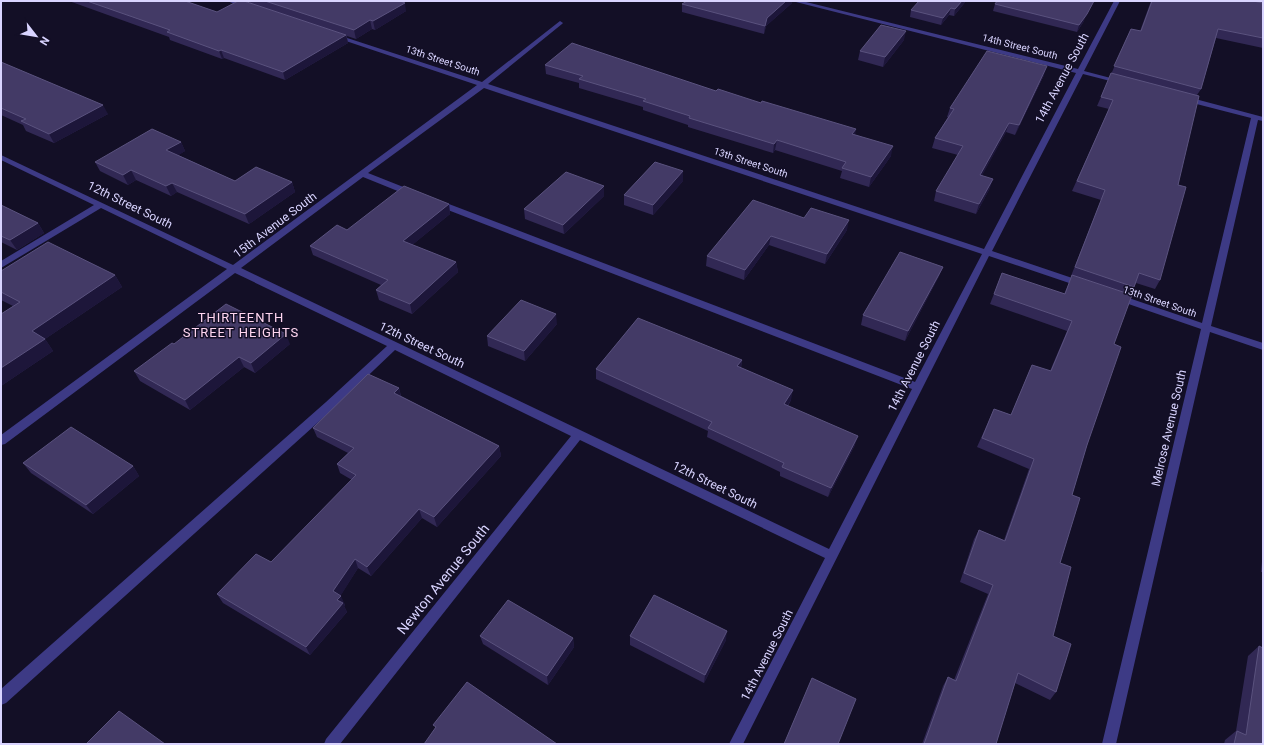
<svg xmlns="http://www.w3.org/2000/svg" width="1264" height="745" font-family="Roboto,sans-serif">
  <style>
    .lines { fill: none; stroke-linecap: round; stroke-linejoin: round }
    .minor { fill: #3d3a85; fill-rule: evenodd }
    .wall { fill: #312854 }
    .shaded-wall { fill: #1d163a }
    .building { fill: #433a66; stroke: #5a527e }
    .labels { text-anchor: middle; stroke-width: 3; stroke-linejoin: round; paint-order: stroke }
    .far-street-label { font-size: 10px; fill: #d9d4ff; stroke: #130f26 }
    .street-label { font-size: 12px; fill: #d9d4ff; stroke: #130f26 }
    .neighbourhood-label { font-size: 13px; letter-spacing: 1px; fill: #ffd6f0; stroke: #130f26 }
    .near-street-label { font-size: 14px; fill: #d9d4ff; stroke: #130f26 }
  </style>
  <rect width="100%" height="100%" fill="#130f26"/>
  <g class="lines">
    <g class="minor">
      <polygon points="227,1 236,1 249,6 246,8"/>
      <path d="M792 1H802L1078 69 1114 1H1120L1084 71 1126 82 1122 84 1083 74 992 251 1084 282 1086 284 1081 287 1078 286 989 256 743 744H729L825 558 580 440 340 744H324L326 739 571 436 395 350 334 408 6 703 1 705V689L326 402 387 346 235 273 5 444 1 445V435L227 269 101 208 1 268V261L94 205 1 160V155L233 265 477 85 334 37V35H338L482 82 560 21 563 23 562 24 488 84 984 249 1076 73ZM484 88 982 254 915 382 441 201H435L434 203 435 205 912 389 829 549 241 268 363 177 410 196H416V192L368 173Z"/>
      <polygon points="1181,96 1184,96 1263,117 1263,121 1258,120 1211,326 1263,343 1263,350 1210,332 1116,744 1102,744 1201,329 1114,299 1112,297 1117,294 1120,295 1202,323 1251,118 1181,100"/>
    </g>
  </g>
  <g class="wall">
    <polygon points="69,1 185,1 217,12 250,3 249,1 400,1 406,11 375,30 372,29 356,39 347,36 348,43 285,80 224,58 222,59 170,40 169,37"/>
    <polygon points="966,1 954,16 949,15 941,25 910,17 911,10"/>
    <polygon points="1151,1 1263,1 1263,48 1216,38 1201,89 1197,95 1178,185 1160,280 1155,289 1136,283 1130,295 1114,344 1087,445 1072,495 1060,563 1053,636 1056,692 1050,700 1015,683 996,744 922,744 943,686 948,677 954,680 988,594 960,582 974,539 979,530 1004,540 1029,469 977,447 994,409 1011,415 1032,365 1050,371 1067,331 990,304 1002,273 1064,294 1072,277 1071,276 1101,200 1072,191 1109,109 1097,106 1131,29 1140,31"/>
    <polygon points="792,3 766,26 764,34 682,12 682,4"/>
    <polygon points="995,4 1084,21 1077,32 993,11"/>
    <polygon points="904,40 883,67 858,60 860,51"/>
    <polygon points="1,62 108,114 54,143 26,131 23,125 1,115"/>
    <polygon points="545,65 716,91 855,135 891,156 869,187 840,178 842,171 775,150 773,153 688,127 688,125 643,110 643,107 579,88 579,83 546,74"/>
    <polygon points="1044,75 1015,135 1006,132 982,175 990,188 976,214 934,201 936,191 958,155 932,148 935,138 948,117 947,117 950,108"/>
    <polygon points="181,142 185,151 178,155 235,181 292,182 295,192 249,224 177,192 171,196 136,180 128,185 100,171 95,162"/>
    <polygon points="683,181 653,215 624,205 624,195"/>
    <polygon points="604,196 564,234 525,219 524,209"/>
    <polygon points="449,204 450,214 412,245 456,262 458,272 412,314 379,300 376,290 381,285 313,255 310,246 347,230"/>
    <polygon points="1,205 38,223 44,233 17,250 1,242"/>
    <polygon points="804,218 847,230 825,264 769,245 744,280 706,266 707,256"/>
    <polygon points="943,267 939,276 905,341 861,325 863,315"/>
    <polygon points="1,271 115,275 122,287 45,339 53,351 1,386 1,314 13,306 1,300"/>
    <polygon points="557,324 525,361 488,346 487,336"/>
    <polygon points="290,344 255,373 244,367 190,410 140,381 134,371"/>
    <polygon points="742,360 741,368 791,400 788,406 855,445 828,497 780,476 780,472 707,437 708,431 596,379 596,369"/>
    <polygon points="399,388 401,396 499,446 501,456 437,527 422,518 371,576 358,568 340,596 345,605 344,606 347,612 310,655 223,603 217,594 271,562 352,480 340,473 337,464 348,453 317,437 313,428"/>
    <polygon points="23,463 133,466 139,476 93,514 31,473"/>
    <polygon points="1263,551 1263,572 1261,572"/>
    <polygon points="480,636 573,638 574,647 548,685 483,644"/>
    <polygon points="630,636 726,640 704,683 630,645"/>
    <polygon points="1259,646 1263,744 1224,744 1225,740 1236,731 1248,656"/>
  </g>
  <g class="shaded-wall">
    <polygon points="786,1 792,1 792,3 766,26 764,34 765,26 767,18"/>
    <polygon points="962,1 966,1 954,16 955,9"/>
    <polygon points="1094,1 1084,21 1077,32 1079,25"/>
    <polygon points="405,3 406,11 375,30 373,21"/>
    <polygon points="951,8 949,15 941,25 943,18"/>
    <polygon points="370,20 372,29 356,39 354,30"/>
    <polygon points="906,31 904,40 883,67 885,57"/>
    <polygon points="346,35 348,43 285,80 283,72"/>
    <polygon points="221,50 224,58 222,59 219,51"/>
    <polygon points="1047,66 1044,75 1015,135 1019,125"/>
    <polygon points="103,105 108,114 54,143 49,134"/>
    <polygon points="1009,123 1006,132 977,185 980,175"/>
    <polygon points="856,129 855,138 852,134"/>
    <polygon points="777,140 775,150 773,153 774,144"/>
    <polygon points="181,142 185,151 171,160 166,150"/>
    <polygon points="893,146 891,156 869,187 871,177"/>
    <polygon points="131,170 136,180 128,185 123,175"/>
    <polygon points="683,171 683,181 653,215 653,205"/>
    <polygon points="993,179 990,188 976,214 979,204"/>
    <polygon points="292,182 295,192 249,224 245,214"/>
    <polygon points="172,183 177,192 171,196 166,186"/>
    <polygon points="604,186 604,196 564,234 563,225"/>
    <polygon points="449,204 450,214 405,251 403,241"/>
    <polygon points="849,220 847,230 825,264 827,254"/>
    <polygon points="38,223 44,233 17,250 10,240"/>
    <polygon points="771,236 769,245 744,280 745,270"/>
    <polygon points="456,262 458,272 412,314 410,304"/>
    <polygon points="943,267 939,276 905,341 908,331"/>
    <polygon points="115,275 122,287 45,339 53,351 1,386 1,368 32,331"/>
    <polygon points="556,314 557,324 525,361 524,351"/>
    <polygon points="286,334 290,344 255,373 251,363"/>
    <polygon points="239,357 244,367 190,410 185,400"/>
    <polygon points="742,360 740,370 737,366"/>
    <polygon points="399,388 401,398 394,393"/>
    <polygon points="793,390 791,400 782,414 784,404"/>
    <polygon points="858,436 855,445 828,497 831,488"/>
    <polygon points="499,446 501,456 437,527 434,517"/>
    <polygon points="133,466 139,476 93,514 86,505"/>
    <polygon points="419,509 422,518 371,576 367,567"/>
    <polygon points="355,559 358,568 338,600 333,591"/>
    <polygon points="341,596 345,605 344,606 347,612 310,655 306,647 337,600"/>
    <polygon points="727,631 726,640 704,683 705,675"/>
    <polygon points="573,638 574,647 548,685 547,676"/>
  </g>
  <g class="building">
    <polygon points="87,1 185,1 217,12 238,1 244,1 346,35 283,72 221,50 219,51 167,32 170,30"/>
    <polygon points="265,1 400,1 405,3 373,21 370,20 354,30"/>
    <polygon points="687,1 786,1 767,18 765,26 682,4"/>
    <polygon points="919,1 962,1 955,9 951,8 943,18 911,10"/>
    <polygon points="997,1 1094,1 1087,14 1079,25 995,4"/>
    <polygon points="1152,1 1253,1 1263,3 1263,38 1218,29 1201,89 1114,66 1131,29 1141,31"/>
    <polygon points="881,25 906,31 885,57 860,51"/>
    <polygon points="572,43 716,91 718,89 761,103 762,101 856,129 852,134 893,146 871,177 842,168 846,162 777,140 774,144 689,118 690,116 643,101 646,99 579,79 583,76 545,65"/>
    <polygon points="987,51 1047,66 1019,125 1009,123 980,175 993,179 979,204 936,191 963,146 935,138 954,109 950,108"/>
    <polygon points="1,62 103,105 49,134 21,121 26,119 1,108"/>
    <polygon points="1111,73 1199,96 1178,185 1186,187 1160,280 1139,273 1134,287 1075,267 1105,190 1077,181 1113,100 1101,97"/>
    <polygon points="152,129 181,142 166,150 235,181 256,167 292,182 245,214 172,183 166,186 131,170 123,175 95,162"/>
    <polygon points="655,162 683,171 653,205 624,195"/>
    <polygon points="566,172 604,186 563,225 524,209"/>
    <polygon points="404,186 449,204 403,241 456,262 410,304 376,290 388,280 310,246 337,225 347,230"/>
    <polygon points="753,200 804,218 811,208 849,220 827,254 771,236 745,270 707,256"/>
    <polygon points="1,205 38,223 10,240 1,236"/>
    <polygon points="48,242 115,275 32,331 45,339 1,368 1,314 20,302 1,292 1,271"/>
    <polygon points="900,252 943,267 908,331 863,315"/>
    <polygon points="1002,273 1065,294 1072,275 1132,295 1114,344 1121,347 1087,445 1072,495 1080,498 1060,563 1071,567 1053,636 1071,644 1056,692 1018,673 996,744 924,744 948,677 956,681 993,585 964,573 979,530 1005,541 1034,459 982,438 994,409 1011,415 1032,365 1051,371 1072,321 994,294"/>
    <polygon points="521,300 556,314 524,351 487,336"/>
    <polygon points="226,304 286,334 251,363 239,357 185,400 134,371 172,343 174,344"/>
    <polygon points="638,318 742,360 737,366 793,390 784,404 858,436 831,488 782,467 784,463 708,428 712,422 596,369"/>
    <polygon points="368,374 399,388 394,393 499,446 434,517 419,509 367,567 355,559 333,591 341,596 337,600 343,603 306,647 217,594 256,554 271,562 356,475 337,464 354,448 313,428"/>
    <polygon points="71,427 133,466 86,505 23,463"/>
    <polygon points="654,595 727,631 705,675 630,636"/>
    <polygon points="508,600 573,638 547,676 480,636"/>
    <polygon points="1259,646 1263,648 1263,744 1234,744 1237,731 1246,735"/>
    <polygon points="812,678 856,699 838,744 784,744"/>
    <polygon points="467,682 557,744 424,744 436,727 433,725"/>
    <polygon points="119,711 165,744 86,744"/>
  </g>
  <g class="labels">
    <g class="far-street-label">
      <text transform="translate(1020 46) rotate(14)" y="4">14th Street South</text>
      <text transform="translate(443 60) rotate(18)" y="4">13th Street South</text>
      <text transform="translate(751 162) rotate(18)" y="4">13th Street South</text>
      <text transform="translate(1160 301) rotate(19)" y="4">13th Street South</text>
    </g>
    <g class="street-label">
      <text transform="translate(1062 78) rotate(-62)" y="4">14th Avenue South</text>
      <text transform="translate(130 205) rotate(26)" y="4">12th Street South</text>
      <text transform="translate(275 225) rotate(-37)" y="4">15th Avenue South</text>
      <text transform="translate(422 345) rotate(25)" y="4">12th Street South</text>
      <text transform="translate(914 366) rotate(-63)" y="4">14th Avenue South</text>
      <text transform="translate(1169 428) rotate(-77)" y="4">Melrose Avenue South</text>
      <text transform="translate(715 485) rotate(26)" y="4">12th Street South</text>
      <text transform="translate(767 655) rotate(-63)" y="4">14th Avenue South</text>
    </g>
    <g class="neighbourhood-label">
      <text x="241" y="322">THIRTEENTH<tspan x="241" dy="15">STREET HEIGHTS</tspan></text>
    </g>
    <g class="near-street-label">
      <text transform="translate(443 579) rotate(-51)" y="5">Newton Avenue South</text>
    </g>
  </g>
  <rect width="1264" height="745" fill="none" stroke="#d9d4ff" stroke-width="4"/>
  <g transform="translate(36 36) rotate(121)" stroke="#130f26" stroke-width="3" paint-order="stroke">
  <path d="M0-3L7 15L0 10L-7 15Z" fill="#d9d4ff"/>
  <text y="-6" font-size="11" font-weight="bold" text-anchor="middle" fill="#d9d4ff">N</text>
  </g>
</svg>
